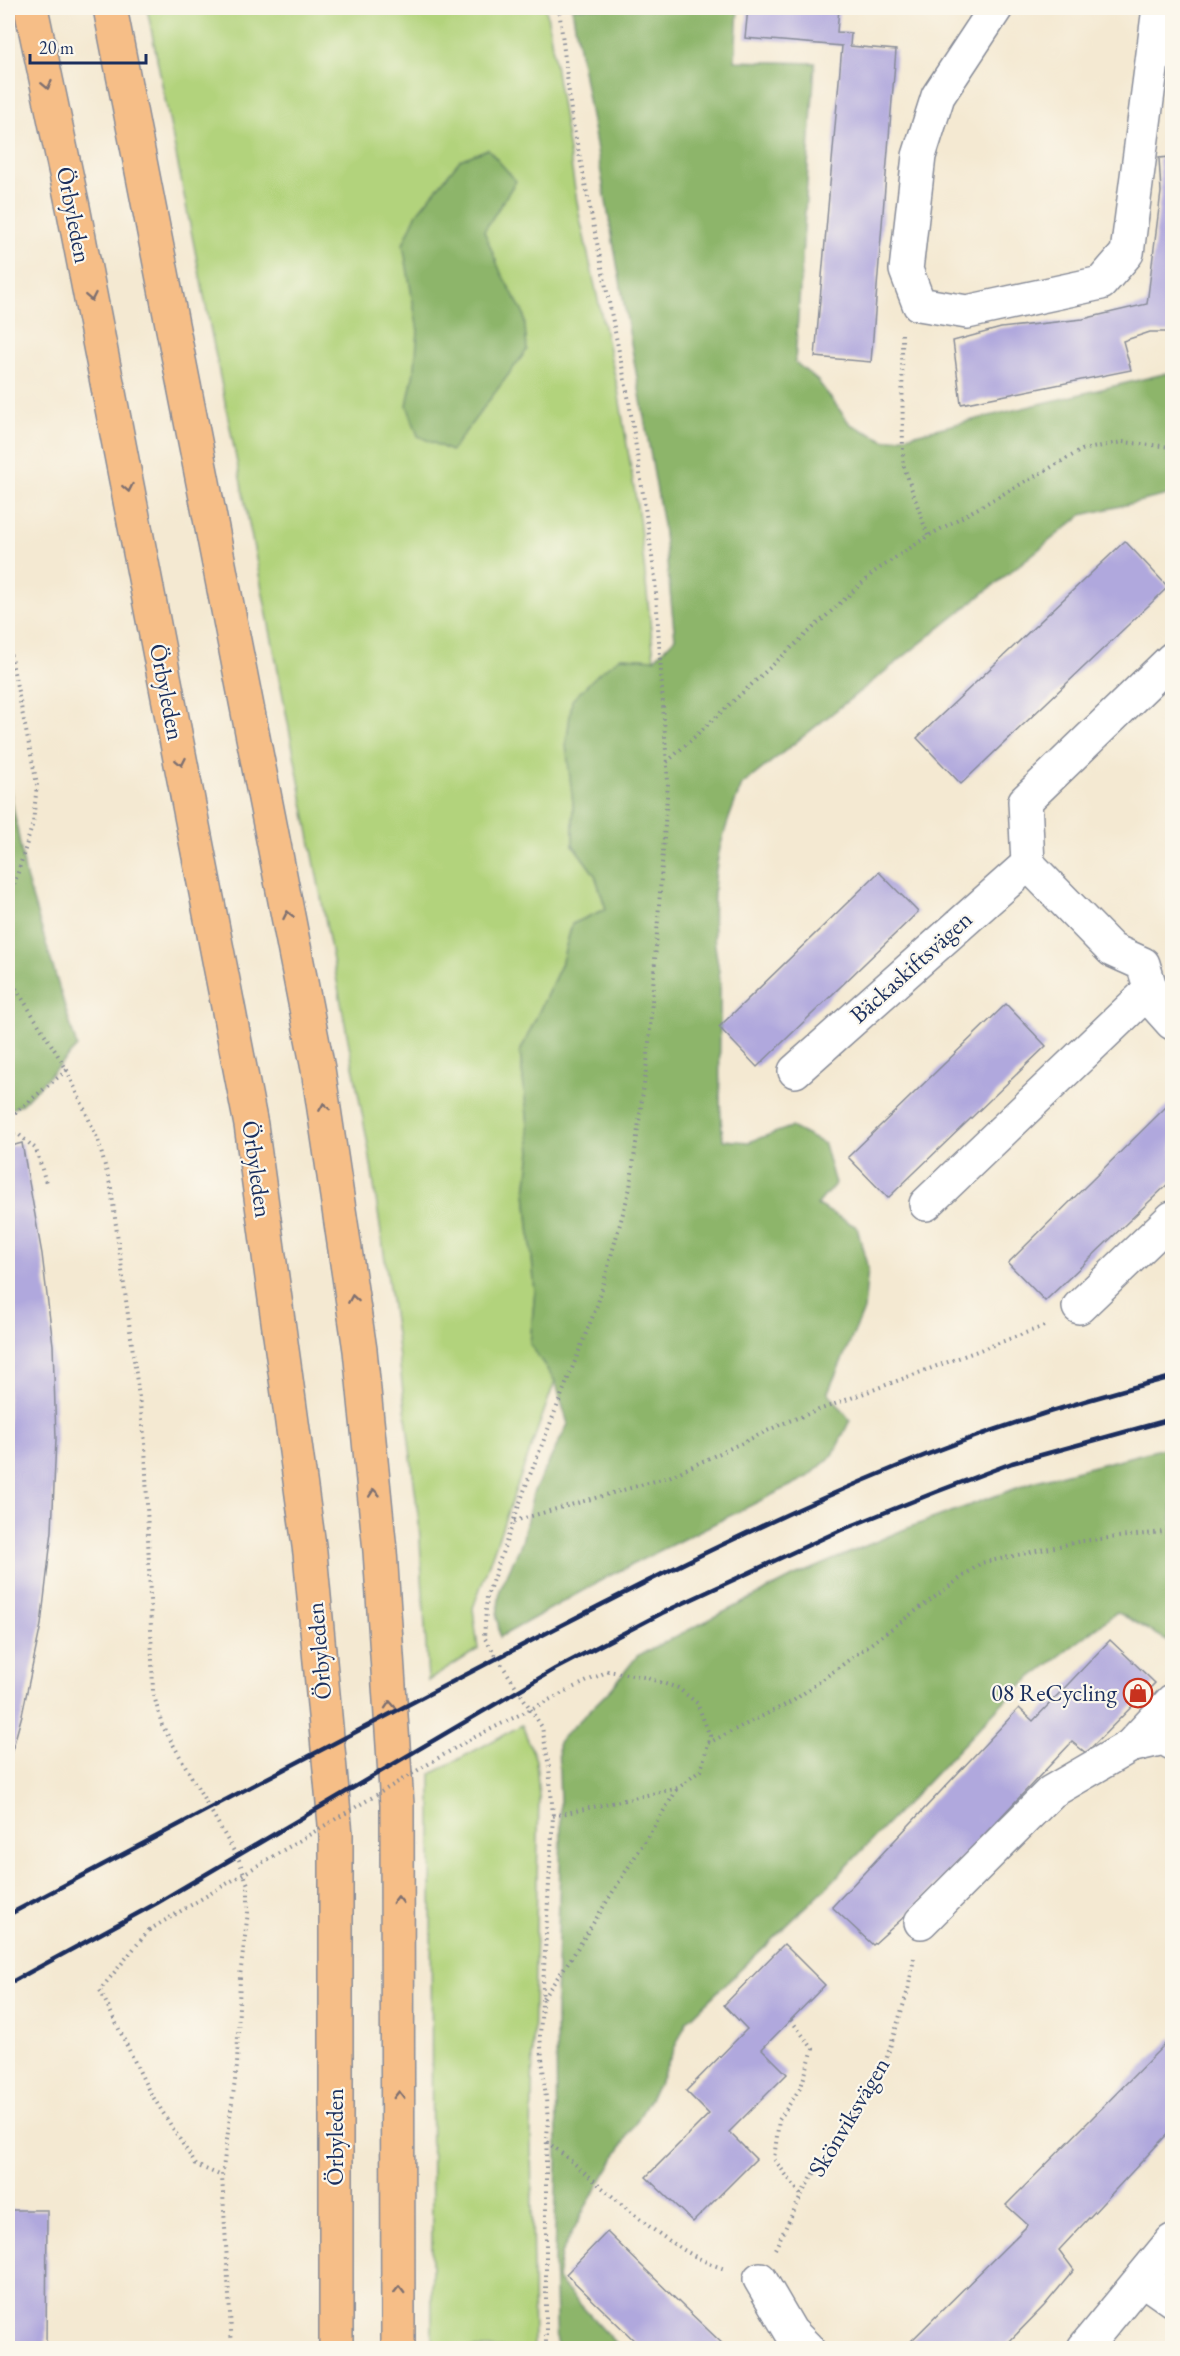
<svg xmlns="http://www.w3.org/2000/svg" width="1180" height="2356" font-family="'EB Garamond',serif">
  <style>
    .green { fill: #b2d37b; stroke: #66816c; stroke-width: 1.5 }
    .forest { fill: #8db56b; stroke: #547264; stroke-width: 1.5 }
    .building { fill: #b0a8dd }
    .lines { fill: none; stroke-linecap: round; stroke-linejoin: round }
    .minor-casing { stroke: #888c98; stroke-width: 36 }
    .major-casing { stroke: #888c98; stroke-width: 36 }
    .path { stroke: #888c98; stroke-width: 4; stroke-dasharray: 1.5 4.5; stroke-linecap: butt }
    .minor { stroke: #fff; stroke-width: 33 }
    .major { stroke: #f6be87; stroke-width: 33 }
    .rail { stroke: #1b2f5e; stroke-width: 4.5 }
    .path-bridge { stroke: #888c98; stroke-width: 4; stroke-dasharray: 1.5 4.5; stroke-linecap: butt }
    .oneway { stroke: #7e6f70 }
    .labels { text-anchor: middle; stroke-width: 4.5; stroke-linejoin: round; paint-order: stroke }
    .street-label { font-size: 24px; fill: #1b2f5e; stroke: #fbf7ec }
    .poi-label { font-size: 24px; fill: #1b2f5e; stroke: #fbf7ec; text-anchor: end }
  </style>
  <rect width="100%" height="100%" fill="#fbf7ec"/>
  <filter id="ink" filterUnits="userSpaceOnUse"><feTurbulence type="fractalNoise" baseFrequency=".0167" numOctaves="2"/><feDisplacementMap in="SourceGraphic" scale="12" xChannelSelector="R" yChannelSelector="G"/><feConvolveMatrix kernelMatrix="1 2 1 2 8 2 1 2 1" color-interpolation-filters="sRGB"/></filter>
  <filter id="wash" filterUnits="userSpaceOnUse"><feTurbulence type="fractalNoise" baseFrequency=".008" numOctaves="4" result="noise"/><feDisplacementMap in="SourceGraphic" scale="24" xChannelSelector="R" yChannelSelector="G"/><feGaussianBlur stdDeviation="1.35" result="paint"/><feColorMatrix in="noise" values="0 0 0 0 0 0 0 0 0 0 0 0 0 0 0 0 0 1.4 0 .05"/><feComposite in="paint" operator="in"/></filter>
  <g filter="url(#wash)">
    <rect width="100%" height="100%" fill="#f4e9d2"/>
    <g class="green">
      <polygon points="147,8 546,8 579,214 618,390 639,518 654,659 621,657 573,803 573,845 595,875 606,909 572,924 561,965 520,1052 531,1151 526,1192 535,1291 530,1344 555,1381 473,1608 478,1649 428,1681 419,1523 396,1334 368,1145 277,665"/>
      <polygon points="522,1725 536,1760 539,1797 531,2138 534,2348 432,2348 431,1774"/>
    </g>
    <g class="forest">
      <path d="M572 8H738L735 61 815 63 795 362 818 381 850 424 886 441 1172 372V494L1082 515 742 785C718 842 711 873 714 936 715 951 719 966 720 981 721 1035 717 1087 723 1140L749 1142 791 1127 824 1144 835 1184 817 1205 857 1227 868 1269 864 1310 828 1392 850 1420 833 1455 808 1477 607 1577 500 1637 497 1617 500 1590 522 1542 533 1493 568 1424 555 1381 530 1344 535 1291 526 1192 531 1151 520 1052 561 965 572 924 606 909 595 875 573 845V803L566 745 572 700 599 673 621 657 654 659 675 638 663 525Z"/>
      <polygon points="488,149 516,181 484,231 501,273 524,314 527,350 451,451 418,436 407,405 415,367 418,331 403,244 417,213 460,160"/>
      <polygon points="8,780 26,877 77,1047 22,1104 8,1111"/>
      <polygon points="1172,1446 1172,1643 1117,1612 1014,1691 832,1882 687,2021 657,2087 586,2206 561,2254 557,2279 620,2348 557,2348 554,2262 557,2162 556,2001 561,1833 558,1742 612,1688 637,1656 795,1576 910,1527 1036,1481"/>
    </g>
    <g id="blocks">
      <g class="building">
        <polygon points="748,8 839,8 837,32 851,33 850,46 896,50 871,362 815,357 842,46 745,38"/>
        <polygon points="1172,153 1172,332 1150,332 1123,341 1131,370 961,404 953,341 1001,328 1083,319 1147,304 1161,192 1159,158 1170,157"/>
        <polygon points="1125,541 1168,587 961,784 917,738"/>
        <polygon points="879,872 918,912 757,1067 719,1027"/>
        <polygon points="1006,1004 1046,1046 888,1198 848,1157"/>
        <polygon points="1169,1104 1172,1107 1172,1180 1045,1301 1008,1263"/>
        <polygon points="22,1143 42,1254 53,1345 56,1439 52,1531 41,1625 22,1715 8,1765 8,1147"/>
        <polygon points="1110,1640 1155,1683 1086,1753 1072,1742 916,1906 873,1945 832,1907 1019,1708 1033,1721"/>
        <polygon points="784,1944 825,1985 762,2049 787,2074 729,2132 756,2159 693,2222 646,2177 709,2114 686,2091 747,2029 724,2005"/>
        <polygon points="1172,2037 1172,2129 1059,2250 1074,2270 1044,2306 1003,2348 904,2348 1028,2225 1006,2205"/>
        <polygon points="8,2210 47,2210 46,2348 8,2348"/>
        <polygon points="607,2232 685,2308 727,2348 642,2348 566,2274"/>
      </g>
    </g>
  </g>
  <g filter="url(#ink)">
    <use href="#blocks" fill-opacity="0" stroke="#888c98" stroke-width="1.5"/>
    <g class="lines">
      <g class="minor-casing">
        <g id="minor">
          <polyline points="996,8 938,96 919,156 906,270 919,304 967,312 1101,283 1127,253 1159,8"/>
          <polyline points="1172,659 1025,801 1028,864 1112,950 1143,964 1155,1004 1172,1023"/>
          <polyline points="795,1071 1028,864"/>
          <polyline points="926,1204 1151,989"/>
          <polyline points="1079,1307 1172,1218"/>
          <polyline points="1130,1746 1172,1701"/>
          <polyline points="921,1922 1051,1792 1130,1746 1164,1738 1172,1743"/>
          <polyline points="760,2279 791,2332 807,2348"/>
          <polyline points="1142,2279 1172,2300"/>
          <polyline points="1084,2348 1172,2241"/>
        </g>
      </g>
      <g class="major-casing">
        <g id="major">
          <polyline points="31,8 73,207 251,1125 310,1553 336,1835 336,2348"/>
          <polyline points="110,8 318,1069 360,1350 380,1551 397,1805 398,2348"/>
        </g>
      </g>
      <g class="path">
        <polyline points="902,334 903,464 928,536"/>
        <polyline points="8,643 37,784 33,823 8,905"/>
        <polyline points="667,762 874,572 928,536 1082,450 1122,442 1172,447"/>
        <polyline points="8,966 12,982 67,1070 98,1140 111,1188 145,1442 153,1692 162,1725 239,1860 248,1885 248,1912 240,1976 237,2066 222,2176 232,2348"/>
        <polyline points="8,987 12,982"/>
        <polyline points="8,1123 16,1112 67,1070"/>
        <polyline points="8,1134 18,1134 36,1149 47,1186"/>
        <polyline points="514,1521 669,1477 784,1423 1047,1325"/>
        <polyline points="708,1743 793,1701 981,1563 1082,1541 1172,1531"/>
        <polyline points="553,1816 678,1788 701,1770 710,1736 697,1703 678,1688 644,1677 608,1671 571,1689"/>
        <polyline points="149,1930 100,1990 148,2089 196,2165 222,2176"/>
        <polyline points="543,1998 572,1957 678,1788"/>
        <polyline points="791,2020 813,2049 801,2087 779,2120 774,2159 801,2195"/>
        <path d="M547 2142C601 2182 661 2249 725 2269"/>
        <polyline points="775,2249 805,2188 886,2060 908,1990 914,1958"/>
        <polyline points="546,2348 546,2159 548,2120 540,2036 553,1816 549,1767 542,1727 484,1637 487,1596 528,1480 598,1303 630,1188 648,1055 668,783 655,578 645,507 629,401 572,119 559,8"/>
      </g>
      <use href="#minor" class="minor"/>
      <use href="#major" class="major"/>
      <g class="rail">
        <path d="M8 1915C162 1833 316 1752 471 1672 611 1599 750 1527 896 1467 986 1430 1079 1401 1172 1377"/>
        <polyline points="8,1984 157,1903 555,1669 662,1613 841,1530 936,1492 1012,1463 1172,1419"/>
      </g>
      <polyline class="path-bridge" points="149,1930 467,1741 571,1689"/>
    </g>
    <defs><path id="oneway-chevron" d="M-2-3.5L2.5 0L-2 3.5" fill="none" stroke-width="1.6" stroke-linecap="round" stroke-linejoin="round" transform="scale(1.5)"/></defs>
    <g class="oneway">
      <use href="#oneway-chevron" transform="translate(47 85) rotate(78)"/>
      <use href="#oneway-chevron" transform="translate(91 297) rotate(79)"/>
      <use href="#oneway-chevron" transform="translate(128 488) rotate(79)"/>
      <use href="#oneway-chevron" transform="translate(181 762) rotate(79)"/>
      <use href="#oneway-chevron" transform="translate(288 915) rotate(-101)"/>
      <use href="#oneway-chevron" transform="translate(324 1107) rotate(-99)"/>
      <use href="#oneway-chevron" transform="translate(353 1299) rotate(-99)"/>
      <use href="#oneway-chevron" transform="translate(374 1493) rotate(-96)"/>
      <use href="#oneway-chevron" transform="translate(390 1705) rotate(-94)"/>
      <use href="#oneway-chevron" transform="translate(398 1900) rotate(-91)"/>
      <use href="#oneway-chevron" transform="translate(399 2095) rotate(-90)"/>
      <use href="#oneway-chevron" transform="translate(399 2290) rotate(-90)"/>
    </g>
  </g>
  <defs>
    <g id="shop-ring" transform="scale(1.5)"><circle r="9.5" fill="#fbf7ec" stroke="#c8321e" stroke-width="1.5"/><path d="M-5-2.5h2.3a2.7 3.5 0 0 1 5.4 0H5L5.5 6h-11ZM-1.5-2.5h3a1.5 2.3 0 0 0-3 0Z" fill="#c8321e"/></g>
  </defs>
  <g fill-rule="evenodd">
    <use href="#shop-ring" x="1138" y="1693"/>
  </g>
  <g class="labels">
    <g class="street-label">
      <text transform="translate(74 215) rotate(79)" y="8">Örbyleden</text>
      <text transform="translate(167 692) rotate(79)" y="8">Örbyleden</text>
      <text transform="translate(911 967) rotate(-42)" y="8">Bäckaskiftsvägen</text>
      <text transform="translate(257 1169) rotate(82)" y="8">Örbyleden</text>
      <text transform="translate(319 1651) rotate(-95)" y="8">Örbyleden</text>
      <text transform="translate(849 2117) rotate(-59)" y="8">Skönviksvägen</text>
      <text transform="translate(335 2137) rotate(-90)" y="8">Örbyleden</text>
    </g>
    <g class="poi-label">
      <text x="1117" y="1701">08 ReCycling</text>
    </g>
  </g>
  <rect width="1180" height="2356" fill="none" stroke="#fbf7ec" stroke-width="30"/>
  <path d="M30 54v9h116v-9" fill="none" stroke="#1b2f5e" stroke-width="3"/>
  <text x="39" y="54" font-size="18" fill="#1b2f5e" stroke="#fbf7ec" stroke-width="4.5" paint-order="stroke">20 m</text>
</svg>
